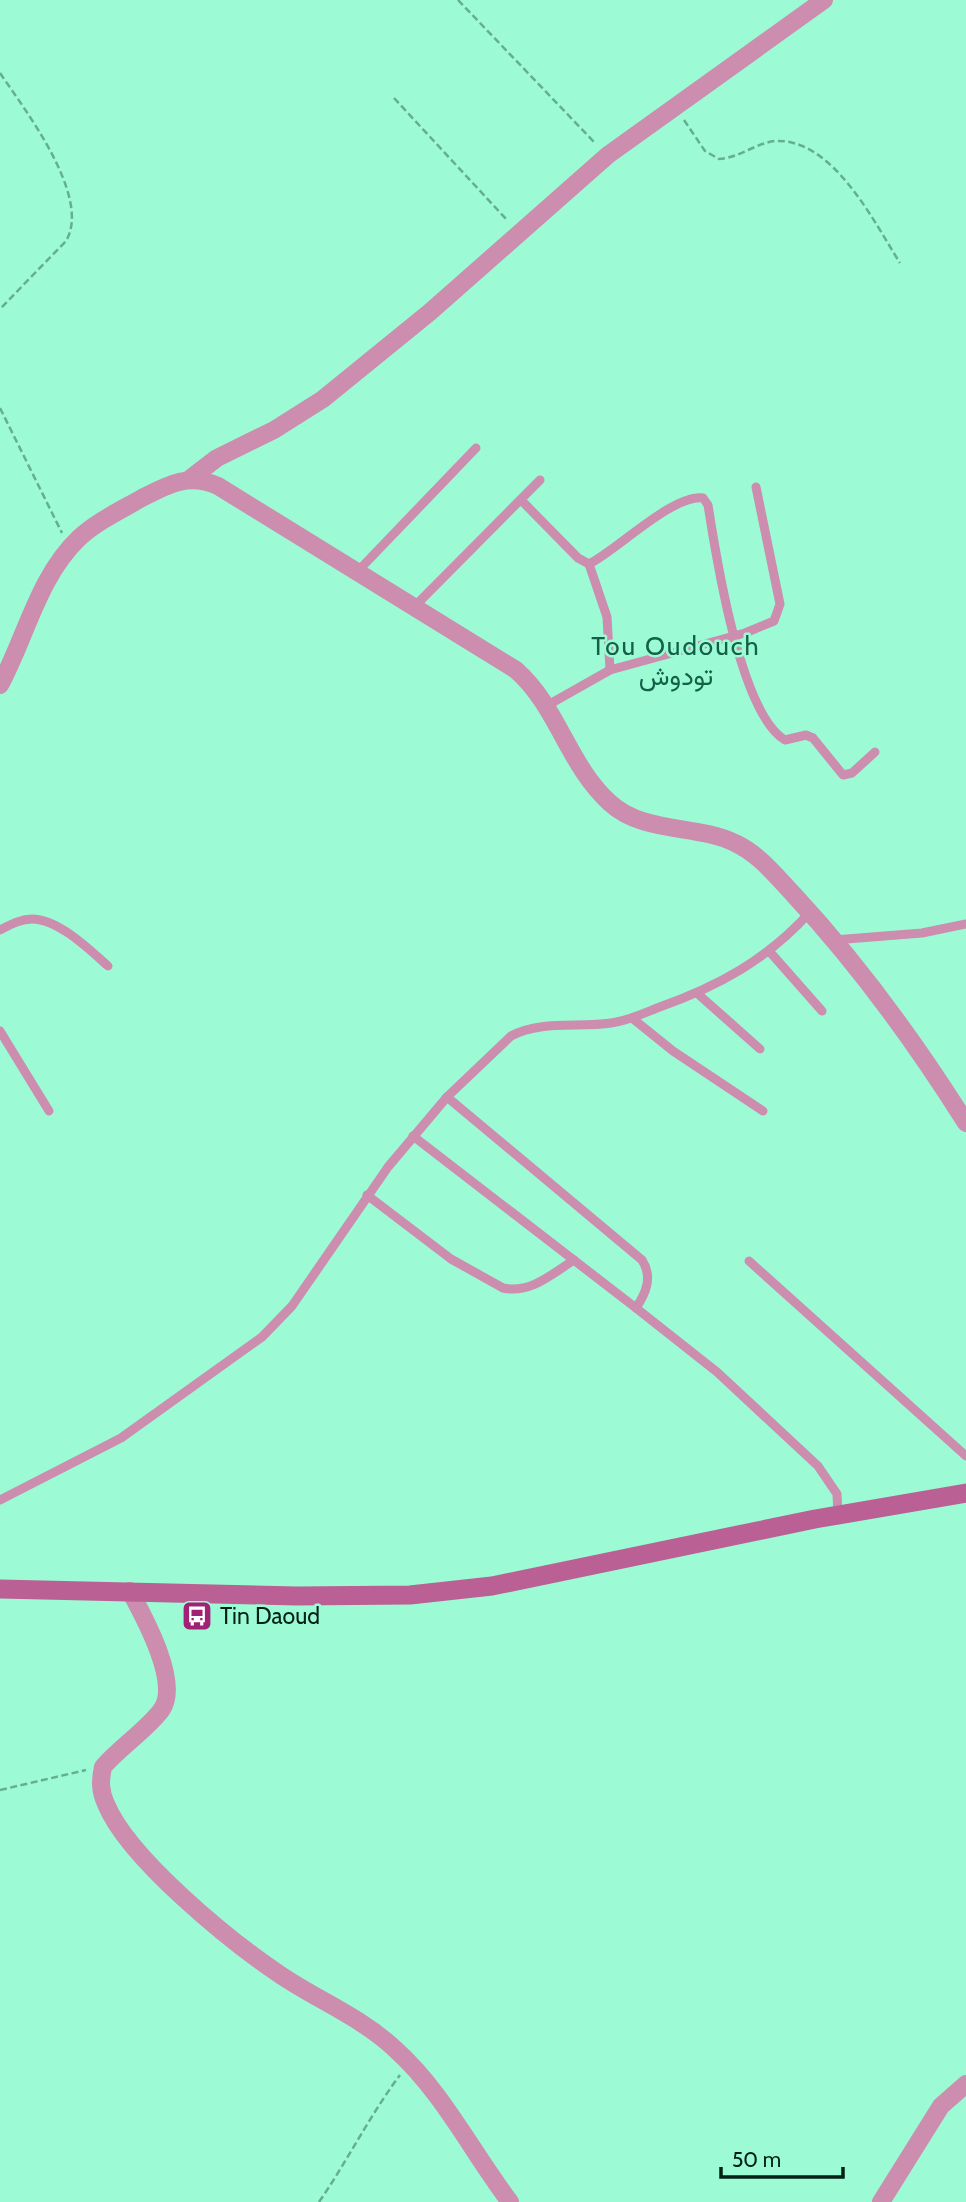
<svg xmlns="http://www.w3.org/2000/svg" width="966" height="2202" font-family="Cabin,Vazirmatn,sans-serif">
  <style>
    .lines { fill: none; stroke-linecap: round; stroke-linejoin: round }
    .path { stroke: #66ae92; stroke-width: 2.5; stroke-dasharray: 7 3.5; stroke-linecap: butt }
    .service { stroke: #cc8dae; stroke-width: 9 }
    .minor { stroke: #cc8dae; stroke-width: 18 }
    .secondary { stroke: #bb6094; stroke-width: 19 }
    .labels { text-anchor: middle; stroke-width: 5; stroke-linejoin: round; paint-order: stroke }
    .poi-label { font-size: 23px; fill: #032117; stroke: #9cfbd5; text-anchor: start }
    .quarter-label { font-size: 26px; letter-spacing: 2px; fill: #126148; stroke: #9cfbd5 }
  </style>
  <rect width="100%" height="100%" fill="#9cfbd5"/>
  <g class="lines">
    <g class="path">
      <polyline points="458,0 595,143"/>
      <path d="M0 73C25 110 92 197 66 241L0 309"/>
      <polyline points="394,98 507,220"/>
      <path d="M684 120 705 151 719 159C739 158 756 143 775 141 833 138 874 222 900 263"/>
      <polyline points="0,408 62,533"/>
      <polyline points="0,1790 86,1770"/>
      <path d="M319 2202C348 2160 370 2115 400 2075"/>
    </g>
    <g class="service">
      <path d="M521 500 578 558 589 564C617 550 673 494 703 498L708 505C716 556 740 713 785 740L806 735 813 738 843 775 852 773 875 752"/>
      <polyline points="589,564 607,617 610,670"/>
      <polyline points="358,571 476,448"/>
      <polyline points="414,607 540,480"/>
      <polyline points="548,705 610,670 745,633 774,621 780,604 756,487"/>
      <path d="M0 930C10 925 20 919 32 919 58 919 89 949 108 966"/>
      <polyline points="834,940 922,933 966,924"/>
      <polyline points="770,952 822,1011"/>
      <polyline points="698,994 760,1049"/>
      <polyline points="632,1018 673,1051 763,1111"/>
      <polyline points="0,1031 49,1111"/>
      <path d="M413 1136 636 1308C646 1293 653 1277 642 1260L447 1097"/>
      <path d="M367 1195 451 1259 503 1288C530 1294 552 1274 574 1260"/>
      <polyline points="749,1261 966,1456"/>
      <polyline points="636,1308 717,1372 818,1466 837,1494 838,1516"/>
      <path d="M0 1500 121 1438 262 1337 292 1306 388 1167 447 1097 511 1036C541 1020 578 1028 611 1023 627 1021 642 1014 657 1008 717 987 767 960 810 912"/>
    </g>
    <g class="minor">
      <polyline points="191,478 217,458 274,430 323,399 430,312 608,155 824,0"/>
      <path d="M0 685C26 637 38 577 79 538 96 522 121 510 142 498 169 484 189 473 218 486L516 670C558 707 568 765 610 803 644 834 696 824 735 843 759 854 776 876 794 895 859 965 915 1042 966 1123"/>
      <path d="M130 1591C144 1617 180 1682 162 1709 151 1726 118 1749 103 1767 100 1781 100 1791 106 1804 128 1858 230 1941 279 1974 317 2000 361 2017 395 2049 442 2091 472 2152 510 2202"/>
      <polyline points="881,2202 941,2106 966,2084"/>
    </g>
    <polyline class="secondary" points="0,1589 297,1596 410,1595 492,1586 815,1519 966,1493"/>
  </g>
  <defs>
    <g id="bus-square" transform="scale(1.575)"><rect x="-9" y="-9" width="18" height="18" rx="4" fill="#a12174" stroke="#9cfbd5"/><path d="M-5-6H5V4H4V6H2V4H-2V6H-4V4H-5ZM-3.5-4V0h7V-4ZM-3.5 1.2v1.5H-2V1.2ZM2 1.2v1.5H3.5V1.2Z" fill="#fff"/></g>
  </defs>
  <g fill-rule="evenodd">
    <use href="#bus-square" x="197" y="1616"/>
  </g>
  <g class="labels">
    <g class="poi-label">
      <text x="220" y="1624">Tin Daoud</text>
    </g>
    <g class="quarter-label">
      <text x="676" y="655">Tou Oudouch<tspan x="676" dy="30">تودوش</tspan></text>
    </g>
  </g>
  <path d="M721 2167v10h122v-10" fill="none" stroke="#032117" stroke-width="3.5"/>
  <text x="732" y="2167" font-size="21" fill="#032117" stroke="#9cfbd5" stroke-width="5" paint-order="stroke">50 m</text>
</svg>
